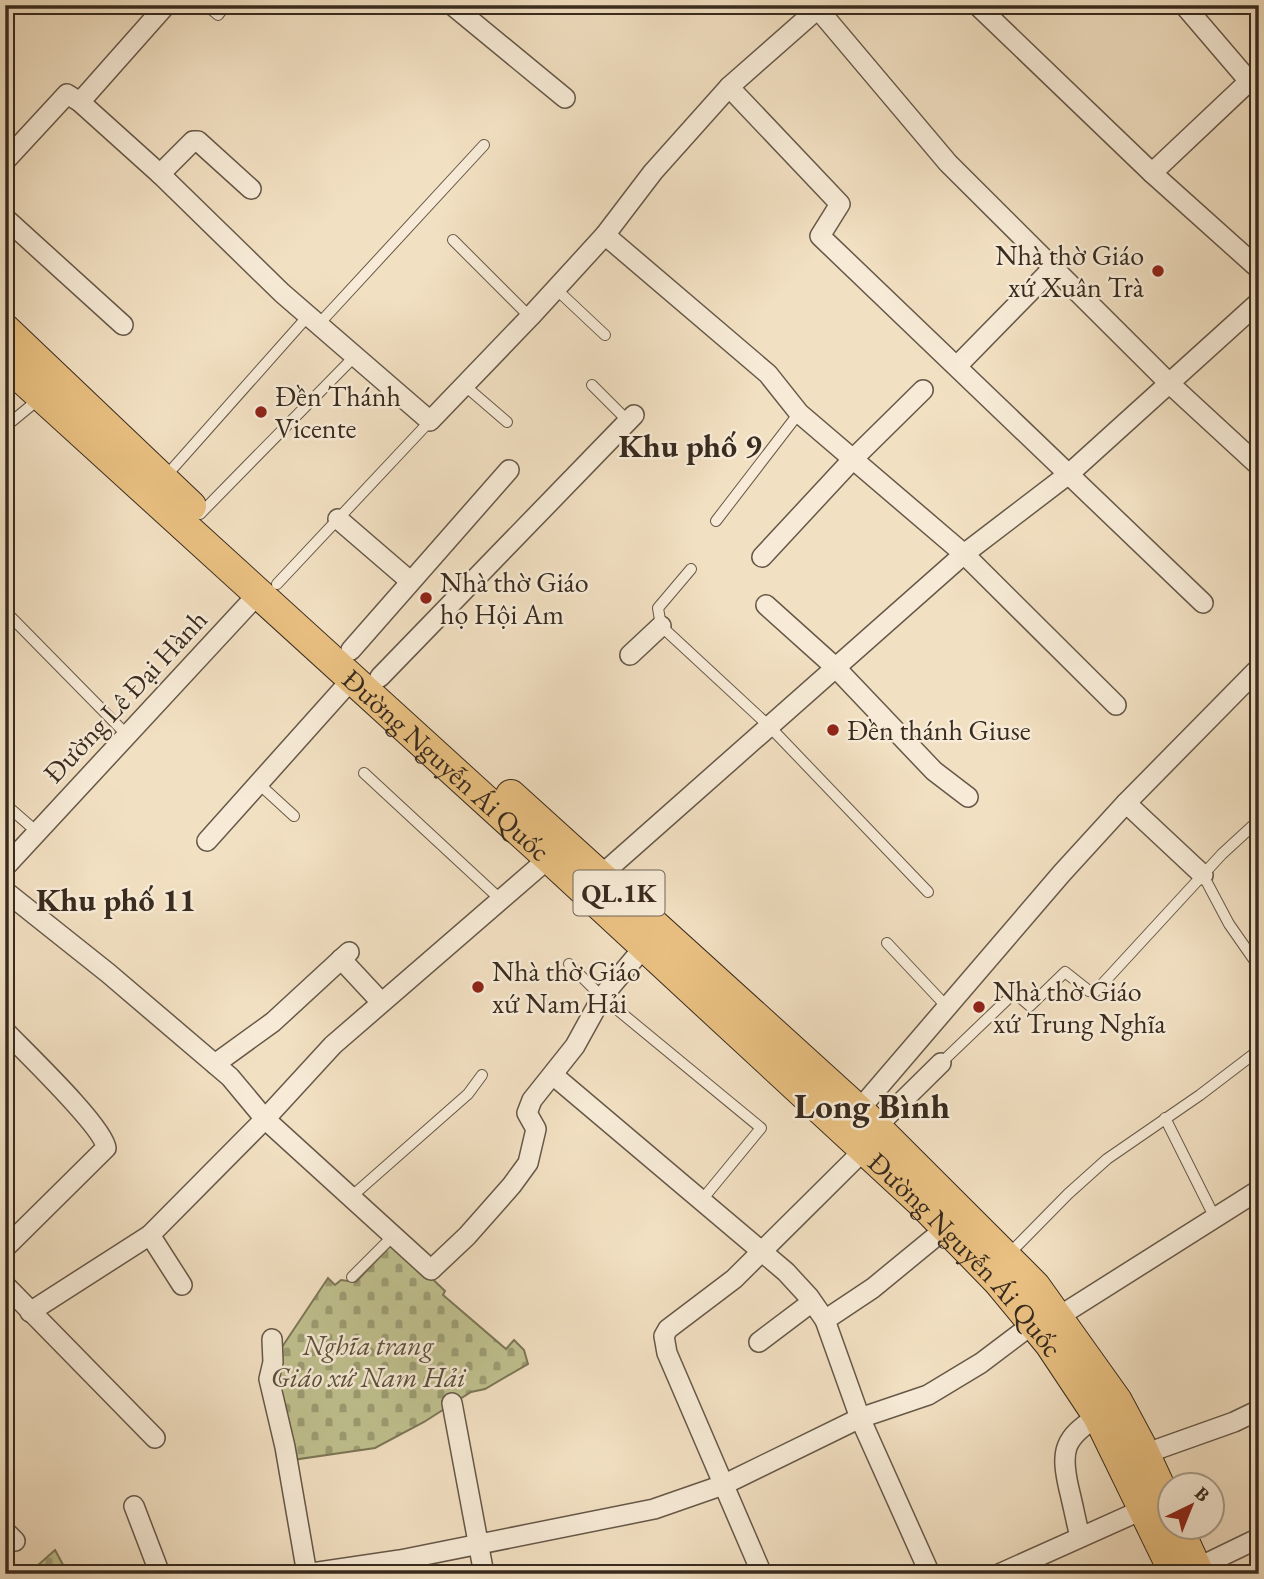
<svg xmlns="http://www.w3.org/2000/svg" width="1264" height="1579" font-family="'EB Garamond',serif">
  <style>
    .cemetery { fill: url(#cemetery-stones); stroke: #7c7657; stroke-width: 2 }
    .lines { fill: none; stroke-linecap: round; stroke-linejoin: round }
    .service-casing { stroke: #665848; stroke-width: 12 }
    .minor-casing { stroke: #665848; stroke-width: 22 }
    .primary-casing { stroke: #382b1f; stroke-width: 32 }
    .service { stroke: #f7ebd7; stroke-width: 10 }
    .minor { stroke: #f7ebd7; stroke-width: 19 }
    .primary { stroke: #e9c081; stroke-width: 30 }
    .poi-dot { fill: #8f2418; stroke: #f7ebd7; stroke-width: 2.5 }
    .labels { text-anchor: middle; stroke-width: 5; stroke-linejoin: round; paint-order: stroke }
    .shield { fill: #f7ebd7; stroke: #716556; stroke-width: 2 }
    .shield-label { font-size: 26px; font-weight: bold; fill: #382b1f }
    .poi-label { font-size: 28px; fill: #382b1f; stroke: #f7ebd7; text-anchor: start }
    .street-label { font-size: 28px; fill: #382b1f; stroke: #f7ebd7 }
    .park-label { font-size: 28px; font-style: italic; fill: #5a503b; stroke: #f7ebd7 }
    .quarter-label { font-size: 32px; font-weight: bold; fill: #382b1f; stroke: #f7ebd7 }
    .district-label { font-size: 35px; font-weight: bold; fill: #382b1f; stroke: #f7ebd7 }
  </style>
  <defs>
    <pattern id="cemetery-stones" width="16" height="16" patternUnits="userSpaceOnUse" patternTransform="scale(1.75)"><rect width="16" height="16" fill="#c0c18f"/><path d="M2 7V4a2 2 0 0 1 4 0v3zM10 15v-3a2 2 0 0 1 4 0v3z" fill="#9d9d74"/></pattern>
  </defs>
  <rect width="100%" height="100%" fill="#f2e0c2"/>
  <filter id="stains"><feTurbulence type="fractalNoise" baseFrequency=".00286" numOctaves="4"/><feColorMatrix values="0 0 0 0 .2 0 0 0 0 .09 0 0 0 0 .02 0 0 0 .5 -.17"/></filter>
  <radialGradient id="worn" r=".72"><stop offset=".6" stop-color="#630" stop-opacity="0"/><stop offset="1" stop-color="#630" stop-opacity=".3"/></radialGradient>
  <g class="cemetery">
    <polygon points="394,1242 445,1291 443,1295 506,1349 514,1340 524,1350 528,1364 485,1389 471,1392 424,1422 375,1448 292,1460 276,1368 278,1353 328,1278 335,1285 341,1280 356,1282"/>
    <polygon points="55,1550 68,1574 28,1574"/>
  </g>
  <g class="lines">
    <g class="service-casing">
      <g id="service">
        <polyline points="206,5 218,15 226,5"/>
        <polyline points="453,240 530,317"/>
        <polyline points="556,289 605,335"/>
        <polyline points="318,325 484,145"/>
        <polyline points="464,385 507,422"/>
        <polyline points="592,385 628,421"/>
        <polyline points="5,427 39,399"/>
        <polyline points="166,476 308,316"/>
        <polyline points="200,514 355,356"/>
        <polyline points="716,521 799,413"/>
        <polyline points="691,569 658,608 661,626 769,726 928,892"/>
        <polyline points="277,584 430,421"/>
        <polyline points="5,611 127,735"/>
        <polyline points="364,773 500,899"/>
        <polyline points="258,783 294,816"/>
        <polyline points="5,804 37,832"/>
        <polyline points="1203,875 1229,924 1259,967"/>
        <polyline points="887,943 947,1007"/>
        <polyline points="569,964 602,997 761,1128 701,1201"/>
        <polyline points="941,1063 1013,994 1016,994 1030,1006 1065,972 1089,991 1095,992 1222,854 1259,820"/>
        <polyline points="1165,1118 1214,1216"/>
        <polyline points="351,1197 468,1094 482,1075"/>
        <polyline points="1008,1255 1068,1194 1107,1159 1200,1095 1259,1050"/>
        <polyline points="352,1277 394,1235"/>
      </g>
    </g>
    <g class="minor-casing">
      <g id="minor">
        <polyline points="452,5 565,98"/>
        <polyline points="977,5 1152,173 1259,269"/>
        <polyline points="1184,5 1249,81"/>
        <polyline points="818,9 948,163 1170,384 1259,466"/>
        <polyline points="729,87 840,204 820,236 1203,603"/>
        <polyline points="80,102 166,5"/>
        <polyline points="5,161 67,94 80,102 160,174 282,293 430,421 530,317 605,235 653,172 729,87 822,5"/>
        <polyline points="1152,173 1259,72"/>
        <polyline points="160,174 193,141 198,141 251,189"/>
        <polyline points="5,218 123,325"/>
        <polyline points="605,235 768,374 799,413 964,554 1116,705"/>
        <polyline points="957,366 1053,268"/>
        <polyline points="338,519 410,581"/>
        <polyline points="762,557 853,459 923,390"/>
        <polyline points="766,605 835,667 934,771 968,797"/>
        <polyline points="351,650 509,470"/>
        <polyline points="630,655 661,626"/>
        <polyline points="380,677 634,415"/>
        <polyline points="1126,803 1203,875"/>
        <polyline points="207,841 352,679"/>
        <polyline points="5,867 258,594"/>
        <polyline points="600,876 964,554 1070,473 1259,302"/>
        <polyline points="5,891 108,973 230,1077 265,1119 431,1270 467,1236 512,1185 528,1163 536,1129 527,1113 532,1100 575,1046 602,997 644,947"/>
        <polyline points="341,959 381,1002"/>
        <path d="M5 1031C24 1051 104 1127 106 1148L5 1248"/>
        <polyline points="215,1064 273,1022 349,952"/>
        <polyline points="553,1075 786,1272 809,1297 825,1320 860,1418 930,1574"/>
        <polyline points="858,1111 1062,873 1126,803 1259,668"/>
        <polyline points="876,1127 941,1063"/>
        <polyline points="150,1235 182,1285"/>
        <polyline points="5,1285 155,1438"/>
        <polyline points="30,1312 150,1235 265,1119 333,1045 549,858"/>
        <polyline points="1058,1317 1259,1190"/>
        <polyline points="825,1320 873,1288 946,1228"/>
        <polyline points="272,1339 273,1362 269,1379 285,1447 307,1574"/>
        <polyline points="759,1342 812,1302"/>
        <polyline points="452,1403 484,1574"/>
        <polyline points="1144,1454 1234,1422 1259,1410"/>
        <polyline points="134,1506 160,1574"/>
        <polyline points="5,1531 15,1541"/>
        <path d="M1080 1537C1076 1521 1073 1505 1069 1489 1060 1450 1064 1438 1098 1416"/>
        <polyline points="1197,1568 1259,1538"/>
        <polyline points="305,1574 400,1560 654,1509 723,1485 860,1418 928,1395 981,1363 1034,1323"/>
        <polyline points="762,1574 667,1353 664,1336 668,1329 734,1279 864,1150"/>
        <polyline points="999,1574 1144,1509"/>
      </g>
    </g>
    <g class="primary-casing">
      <g id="primary">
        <polyline points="5,329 191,506"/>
        <path id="s1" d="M5 363 549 858 921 1202 998 1281 1050 1344 1098 1416 1175 1574"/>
        <polyline points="511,795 865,1116 1035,1286 1117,1401 1140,1444 1170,1509"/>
        <polyline points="1177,1526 1199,1574"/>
      </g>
    </g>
    <use href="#service" class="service"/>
    <use href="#minor" class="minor"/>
    <use href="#primary" class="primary"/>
  </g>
  <g class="poi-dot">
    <circle cx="1158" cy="271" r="7"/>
    <circle cx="261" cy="412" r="7"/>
    <circle cx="426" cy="598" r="7"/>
    <circle cx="833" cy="730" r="7"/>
    <circle cx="478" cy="987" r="7"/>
    <circle cx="979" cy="1007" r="7"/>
  </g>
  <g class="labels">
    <rect class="shield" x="573.5" y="870.5" width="91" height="45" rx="5"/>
    <g class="shield-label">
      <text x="619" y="902">QL.1K</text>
    </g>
    <g class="poi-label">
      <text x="1144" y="265" text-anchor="end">Nhà thờ Giáo<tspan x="1144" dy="32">xứ Xuân Trà</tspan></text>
      <text x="275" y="406">Đền Thánh<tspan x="275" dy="32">Vicente</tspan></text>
      <text x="440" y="592">Nhà thờ Giáo<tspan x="440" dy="32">họ Hội Am</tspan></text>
      <text x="847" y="740">Đền thánh Giuse</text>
      <text x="492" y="981">Nhà thờ Giáo<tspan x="492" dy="32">xứ Nam Hải</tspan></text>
      <text x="993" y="1001">Nhà thờ Giáo<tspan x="993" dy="32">xứ Trung Nghĩa</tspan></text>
    </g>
    <g class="street-label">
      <text transform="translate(125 696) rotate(-47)" y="10">Đường Lê Đại Hành</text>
      <text dy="10" stroke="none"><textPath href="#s1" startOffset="597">Đường Nguyễn Ái Quốc</textPath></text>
      <text dy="10" stroke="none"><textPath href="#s1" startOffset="1311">Đường Nguyễn Ái Quốc</textPath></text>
    </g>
    <g class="park-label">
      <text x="368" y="1355">Nghĩa trang<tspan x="368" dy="32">Giáo xứ Nam Hải</tspan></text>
    </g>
    <g class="quarter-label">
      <text x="690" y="457">Khu phố 9</text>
      <text x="116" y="911">Khu phố 11</text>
    </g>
    <g class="district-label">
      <text x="872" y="1118">Long Bình</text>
    </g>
  </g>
  <rect width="1264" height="1579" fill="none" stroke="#f2e0c2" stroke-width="28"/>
  <rect x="7" y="7" width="1250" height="1565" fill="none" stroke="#382b1f" stroke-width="3.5"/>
  <rect x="14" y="14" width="1236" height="1551" fill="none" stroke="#382b1f" stroke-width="2"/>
  <g transform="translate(1191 1506) rotate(43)"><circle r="33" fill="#f7ebd7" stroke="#ab9e8d" stroke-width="2"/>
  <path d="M0-5L12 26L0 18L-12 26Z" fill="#8f2418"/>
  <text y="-10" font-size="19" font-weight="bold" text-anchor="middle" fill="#382b1f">B</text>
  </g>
  <rect width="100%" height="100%" filter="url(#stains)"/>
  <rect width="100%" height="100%" fill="url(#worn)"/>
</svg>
